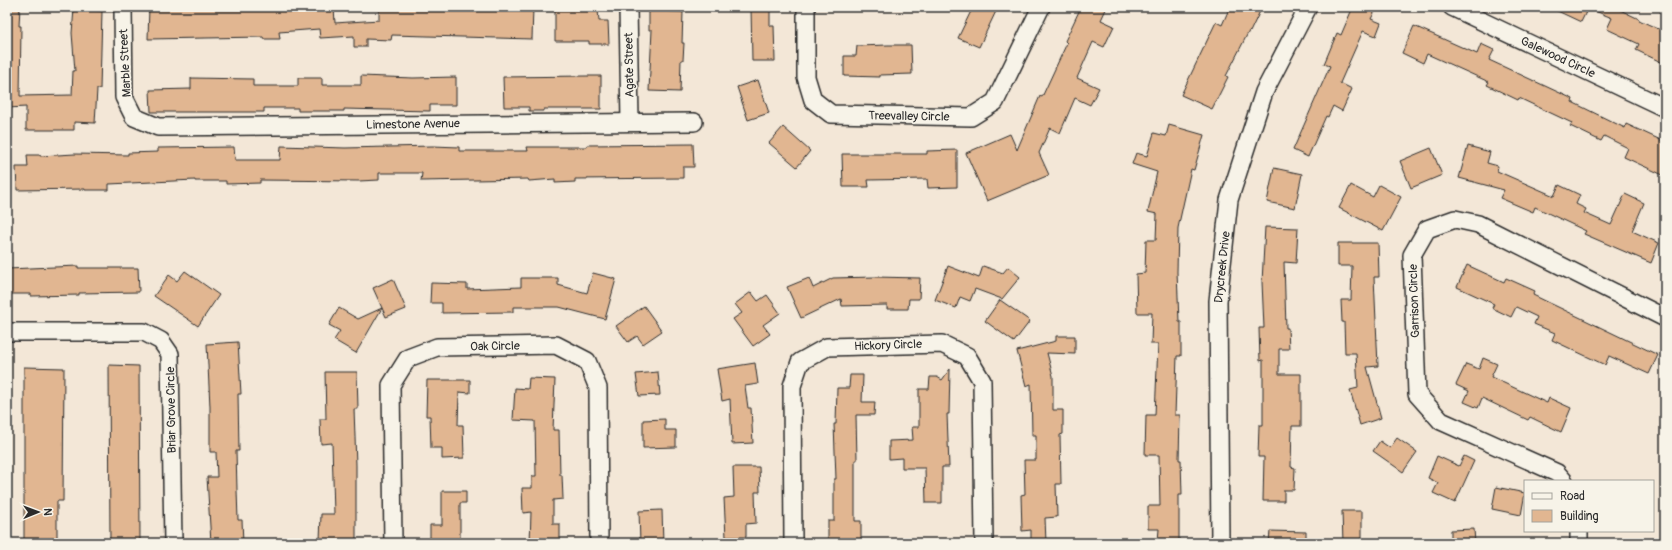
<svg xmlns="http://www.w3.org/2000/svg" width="1672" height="550" font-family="Pangolin,sans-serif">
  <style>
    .building { fill: #e1b691; stroke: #2b2b2b }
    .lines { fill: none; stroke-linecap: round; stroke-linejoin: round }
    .street-casing { stroke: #2b2b2b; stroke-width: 20 }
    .street { stroke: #f7f3e8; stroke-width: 17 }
    .labels { text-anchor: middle; stroke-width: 3; stroke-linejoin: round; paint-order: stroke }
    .street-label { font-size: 12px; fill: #2b2b2b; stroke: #f7f3e8 }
  </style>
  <rect width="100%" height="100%" fill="#f3e7d7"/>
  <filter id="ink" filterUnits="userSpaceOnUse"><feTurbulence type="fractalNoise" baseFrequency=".025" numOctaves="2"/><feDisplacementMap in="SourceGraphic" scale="8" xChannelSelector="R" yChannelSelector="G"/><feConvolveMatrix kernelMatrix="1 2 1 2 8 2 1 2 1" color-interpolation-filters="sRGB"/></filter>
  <g filter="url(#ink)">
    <g class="building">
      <polygon points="7,7 20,7 19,26 21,26 20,96 72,95 73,71 75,71 72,33 74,9 102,11 100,89 97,89 95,123 74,122 74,130 26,130 26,107 7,108"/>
      <polygon points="149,7 334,7 335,23 379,20 379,7 533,8 532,39 392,35 391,40 366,39 366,47 354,47 354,36 320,38 319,29 279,32 280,39 264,39 263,37 148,39"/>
      <polygon points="555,7 575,7 575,10 598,10 599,21 608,21 609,44 589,44 589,41 555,41"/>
      <polygon points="751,7 770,7 770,26 774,26 775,61 752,61"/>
      <polygon points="973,7 998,7 979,47 958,38"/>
      <polygon points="1081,7 1107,7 1101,20 1114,26 1104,47 1093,42 1077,78 1099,88 1090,105 1075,98 1060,133 1050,128 1039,153 1049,175 987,201 966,153 1010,134 1017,150 1040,96 1042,97 1067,43 1065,41"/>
      <polygon points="1230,7 1262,7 1250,32 1249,31 1226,76 1228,77 1212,109 1181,95 1216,22 1222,25"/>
      <polygon points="1353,7 1377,7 1371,19 1381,23 1376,36 1363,31 1340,83 1352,89 1342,111 1333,106 1328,117 1326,116 1308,157 1293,150 1330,66 1324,64 1337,33 1341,35"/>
      <polygon points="1549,7 1614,7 1639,19 1639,20 1665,32 1665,64 1636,50 1639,44 1607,29 1612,18 1588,8 1581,22"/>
      <polygon points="649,11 683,12 682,43 684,43 683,60 681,60 680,92 649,91 652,30 649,30"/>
      <polygon points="1414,26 1477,54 1481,44 1494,50 1489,60 1573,99 1572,102 1625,128 1626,124 1665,142 1665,176 1624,157 1628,148 1604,136 1601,141 1570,126 1572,123 1519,98 1518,100 1487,85 1489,82 1427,54 1423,63 1402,53"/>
      <polygon points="888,45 911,45 912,74 880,75 880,77 844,76 844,56 856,56 857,46"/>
      <polygon points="361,76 413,78 456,77 456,105 430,105 430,111 344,109 344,111 298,111 298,108 264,108 264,112 151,112 150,90 191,89 191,78 253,79 253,86 298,86 298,78 322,78 322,85 361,85"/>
      <polygon points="586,76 601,76 601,109 544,109 544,111 529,111 529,107 504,107 503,77"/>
      <polygon points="758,80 769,113 748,120 737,87"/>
      <polygon points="1169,125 1204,135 1194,170 1191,169 1178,228 1177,272 1179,322 1181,322 1181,356 1177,356 1175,415 1180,415 1179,460 1181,460 1182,495 1179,495 1179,541 1158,541 1159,529 1148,529 1148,506 1160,506 1159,455 1145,455 1146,415 1155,415 1158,344 1151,344 1152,313 1137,313 1136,274 1145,273 1146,240 1156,240 1157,214 1148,212 1157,172 1132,164 1136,153 1147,156 1154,133 1166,136"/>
      <polygon points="783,127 810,151 797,167 769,143"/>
      <polygon points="693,144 694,167 683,167 683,178 575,179 575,182 555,183 555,179 529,181 528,179 421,181 422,173 379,173 379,180 359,181 260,180 260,183 226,184 226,181 195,181 195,180 109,184 109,190 85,190 85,189 17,190 16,167 28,167 27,155 40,155 40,156 75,154 128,155 128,153 158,152 158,148 234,147 235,160 280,160 281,146 345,148 433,146 459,147 459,151 528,151 527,147 587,147 587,145"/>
      <polygon points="1468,146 1490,152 1487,163 1498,166 1497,171 1554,196 1559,185 1580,195 1576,204 1586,209 1584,213 1611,225 1625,194 1644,203 1632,231 1659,243 1651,263 1584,234 1586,231 1535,207 1533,212 1500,198 1504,190 1459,178"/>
      <polygon points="1431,148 1442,175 1411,188 1400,161"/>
      <polygon points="957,150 957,187 928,188 927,179 868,180 869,187 843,187 842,154 927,154 927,151"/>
      <polygon points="1274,168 1302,174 1295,208 1267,202"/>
      <polygon points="1351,185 1373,197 1379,185 1401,197 1383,231 1339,208"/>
      <polygon points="1265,227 1298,228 1296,263 1284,262 1286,328 1288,328 1289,349 1279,349 1279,374 1301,374 1301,426 1292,426 1291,467 1295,468 1294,490 1284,490 1284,501 1263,501 1264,457 1258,457 1259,425 1263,425 1263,360 1260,361 1259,328 1264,328 1262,282"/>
      <polygon points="1338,243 1378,243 1379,277 1374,277 1378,366 1367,367 1381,418 1360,425 1350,390 1358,388 1356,353 1345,353 1344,322 1342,322 1341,300 1351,300 1352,266 1338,266"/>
      <polygon points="1467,265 1504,282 1506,278 1535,291 1533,295 1658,355 1649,374 1609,356 1605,365 1552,340 1555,333 1534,324 1537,317 1516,307 1511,317 1492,308 1494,304 1457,287"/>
      <polygon points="78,266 78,268 138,268 139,292 79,293 79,295 31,296 31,294 7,294 7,269"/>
      <polygon points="948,266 979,278 983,266 1003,273 1008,267 1020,277 1002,299 975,289 970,301 960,297 956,308 935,300"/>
      <polygon points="185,271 219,295 198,326 154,296 169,275 177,281"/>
      <polygon points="593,273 616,279 605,319 559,307 513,307 513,312 442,313 442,303 430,303 431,283 467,284 467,289 521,287 521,278 558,278 558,285 587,293"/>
      <polygon points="875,277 920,278 919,299 909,299 908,309 887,309 887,305 842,306 841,299 801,318 787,287 809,278 813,288 833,278"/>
      <polygon points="393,279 406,309 386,317 382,308 356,353 334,340 340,331 329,325 339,308 358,319 382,308 373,288"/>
      <polygon points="751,292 758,301 767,295 780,313 763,325 770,334 753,346 733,319 742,313 735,304"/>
      <polygon points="1000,300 1030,321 1014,342 985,321"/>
      <polygon points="644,306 662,331 643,344 637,336 628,342 616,326"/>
      <polygon points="1056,336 1075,336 1075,354 1047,353 1053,376 1053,410 1063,410 1063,434 1060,435 1061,484 1056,484 1057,517 1045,518 1046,543 1031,543 1031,530 1022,531 1021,495 1025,494 1024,460 1036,460 1036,435 1032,435 1031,384 1026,386 1017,351 1056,341"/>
      <polygon points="238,342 241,394 238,394 239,451 236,451 237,490 238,520 242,520 243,543 211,543 207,477 217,477 216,452 210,452 210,407 207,344"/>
      <polygon points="1483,358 1497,364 1491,377 1547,403 1549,398 1571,408 1561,432 1530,417 1528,420 1482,398 1478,408 1464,402 1469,391 1456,385 1466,364 1479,369"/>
      <polygon points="755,363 758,384 745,386 748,408 751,408 753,443 732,444 730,399 722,401 717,369"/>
      <polygon points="109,365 139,366 140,543 110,543"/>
      <polygon points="24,367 64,368 63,501 57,501 57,543 24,543"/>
      <polygon points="950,369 949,414 947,414 949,467 942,467 942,503 926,503 925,468 902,468 902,458 889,459 889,441 913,440 912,427 919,427 919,389 929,389 930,377 937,377 942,380"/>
      <polygon points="325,372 357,372 358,409 354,409 356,465 356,541 320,540 321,514 334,514 332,443 321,444 320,419 326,419"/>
      <polygon points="658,372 660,395 639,396 636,374"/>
      <polygon points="850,375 863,375 862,402 875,402 874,415 856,415 857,460 855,460 855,521 861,521 861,543 828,543 828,521 834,521 834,479 836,479 834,424 836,424 837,388 849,388"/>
      <polygon points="529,378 555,379 553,430 559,430 560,475 562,475 563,499 553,500 553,524 560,524 560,543 530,543 531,512 523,513 522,488 532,488 532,476 536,476 535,421 513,420 515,388 528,389"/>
      <polygon points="427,380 470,380 470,393 459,392 458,425 463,425 464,458 442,459 442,448 431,448 430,416 426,416"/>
      <polygon points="665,419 665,430 676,430 676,447 643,448 643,420"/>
      <polygon points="1397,438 1417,452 1403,472 1373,451 1380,441 1390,448"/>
      <polygon points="1437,456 1459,466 1464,456 1474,461 1455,503 1433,493 1438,483 1428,478"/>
      <polygon points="733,467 759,467 760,492 755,492 756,523 746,524 746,537 726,537 724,498 734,497"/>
      <polygon points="1496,487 1525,493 1521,515 1492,509"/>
      <polygon points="442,491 466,491 466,503 460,503 460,543 430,543 430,525 442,525"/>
      <polygon points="662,510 663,543 640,543 639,511"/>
      <polygon points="1342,511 1362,511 1362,543 1343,543"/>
      <polygon points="1474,529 1475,543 1451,543 1451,530"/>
      <polygon points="1270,531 1306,532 1306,543 1269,543"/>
    </g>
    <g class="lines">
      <g class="street-casing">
        <g id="street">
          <polyline points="123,7 124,97 134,117 158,127 694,122"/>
          <polyline points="628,7 630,122"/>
          <polyline points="806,7 806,77 813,100 831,114 971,117 995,102 1041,7"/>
          <polyline points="1452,7 1665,108"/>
          <polyline points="7,332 144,332 161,341 170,354 173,543"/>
          <polyline points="1564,481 1557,473 1441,421 1417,394 1412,255 1427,229 1455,219 1478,224 1665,318"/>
          <polyline points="393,543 391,385 408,358 437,347 556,345 587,361 598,388 599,543"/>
          <polyline points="793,543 792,386 800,362 827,347 942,344 967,356 982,381 984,543"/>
          <polyline points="1220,543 1218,301 1229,200 1264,92 1308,7"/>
          <polyline points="1579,543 1579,531"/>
        </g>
      </g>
      <use href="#street" class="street"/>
    </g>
  </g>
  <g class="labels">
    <g class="street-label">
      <text transform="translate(1558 57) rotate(25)" y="4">Galewood Circle</text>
      <text transform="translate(125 63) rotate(-93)" y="4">Marble Street</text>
      <text transform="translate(629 65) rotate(-91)" y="4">Agate Street</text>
      <text transform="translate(909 116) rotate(1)" y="4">Treevalley Circle</text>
      <text transform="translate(413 124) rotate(-1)" y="4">Limestone Avenue</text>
      <text transform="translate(1222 267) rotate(-84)" y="4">Drycreek Drive</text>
      <text transform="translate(1414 301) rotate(-92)" y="4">Garrison Circle</text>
      <text transform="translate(888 345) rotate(-2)" y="4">Hickory Circle</text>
      <text transform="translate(495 346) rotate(-1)" y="4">Oak Circle</text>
      <text transform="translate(171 410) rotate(-91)" y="4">Briar Grove Circle</text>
    </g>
  </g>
  <rect width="1672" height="550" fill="none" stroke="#f7f3e8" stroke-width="24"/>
  <rect x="12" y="12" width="1648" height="526" fill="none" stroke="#2b2b2b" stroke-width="1.5" filter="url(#ink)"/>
  <rect x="1524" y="480" width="130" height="52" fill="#f7f3e8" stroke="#a5a39c"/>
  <rect x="1532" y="493" width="20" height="6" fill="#f7f3e8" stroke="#a5a39c"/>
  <text x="1560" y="500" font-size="12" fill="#2b2b2b">Road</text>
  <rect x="1532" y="510" width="20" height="12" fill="#e1b691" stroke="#a5a39c"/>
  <text x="1560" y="520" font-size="12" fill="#2b2b2b">Building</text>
  <g transform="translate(38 512) rotate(89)" stroke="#f7f3e8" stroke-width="3" paint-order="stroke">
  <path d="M0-3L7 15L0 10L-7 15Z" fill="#2b2b2b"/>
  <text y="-6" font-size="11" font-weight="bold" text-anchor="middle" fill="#2b2b2b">N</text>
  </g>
</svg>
